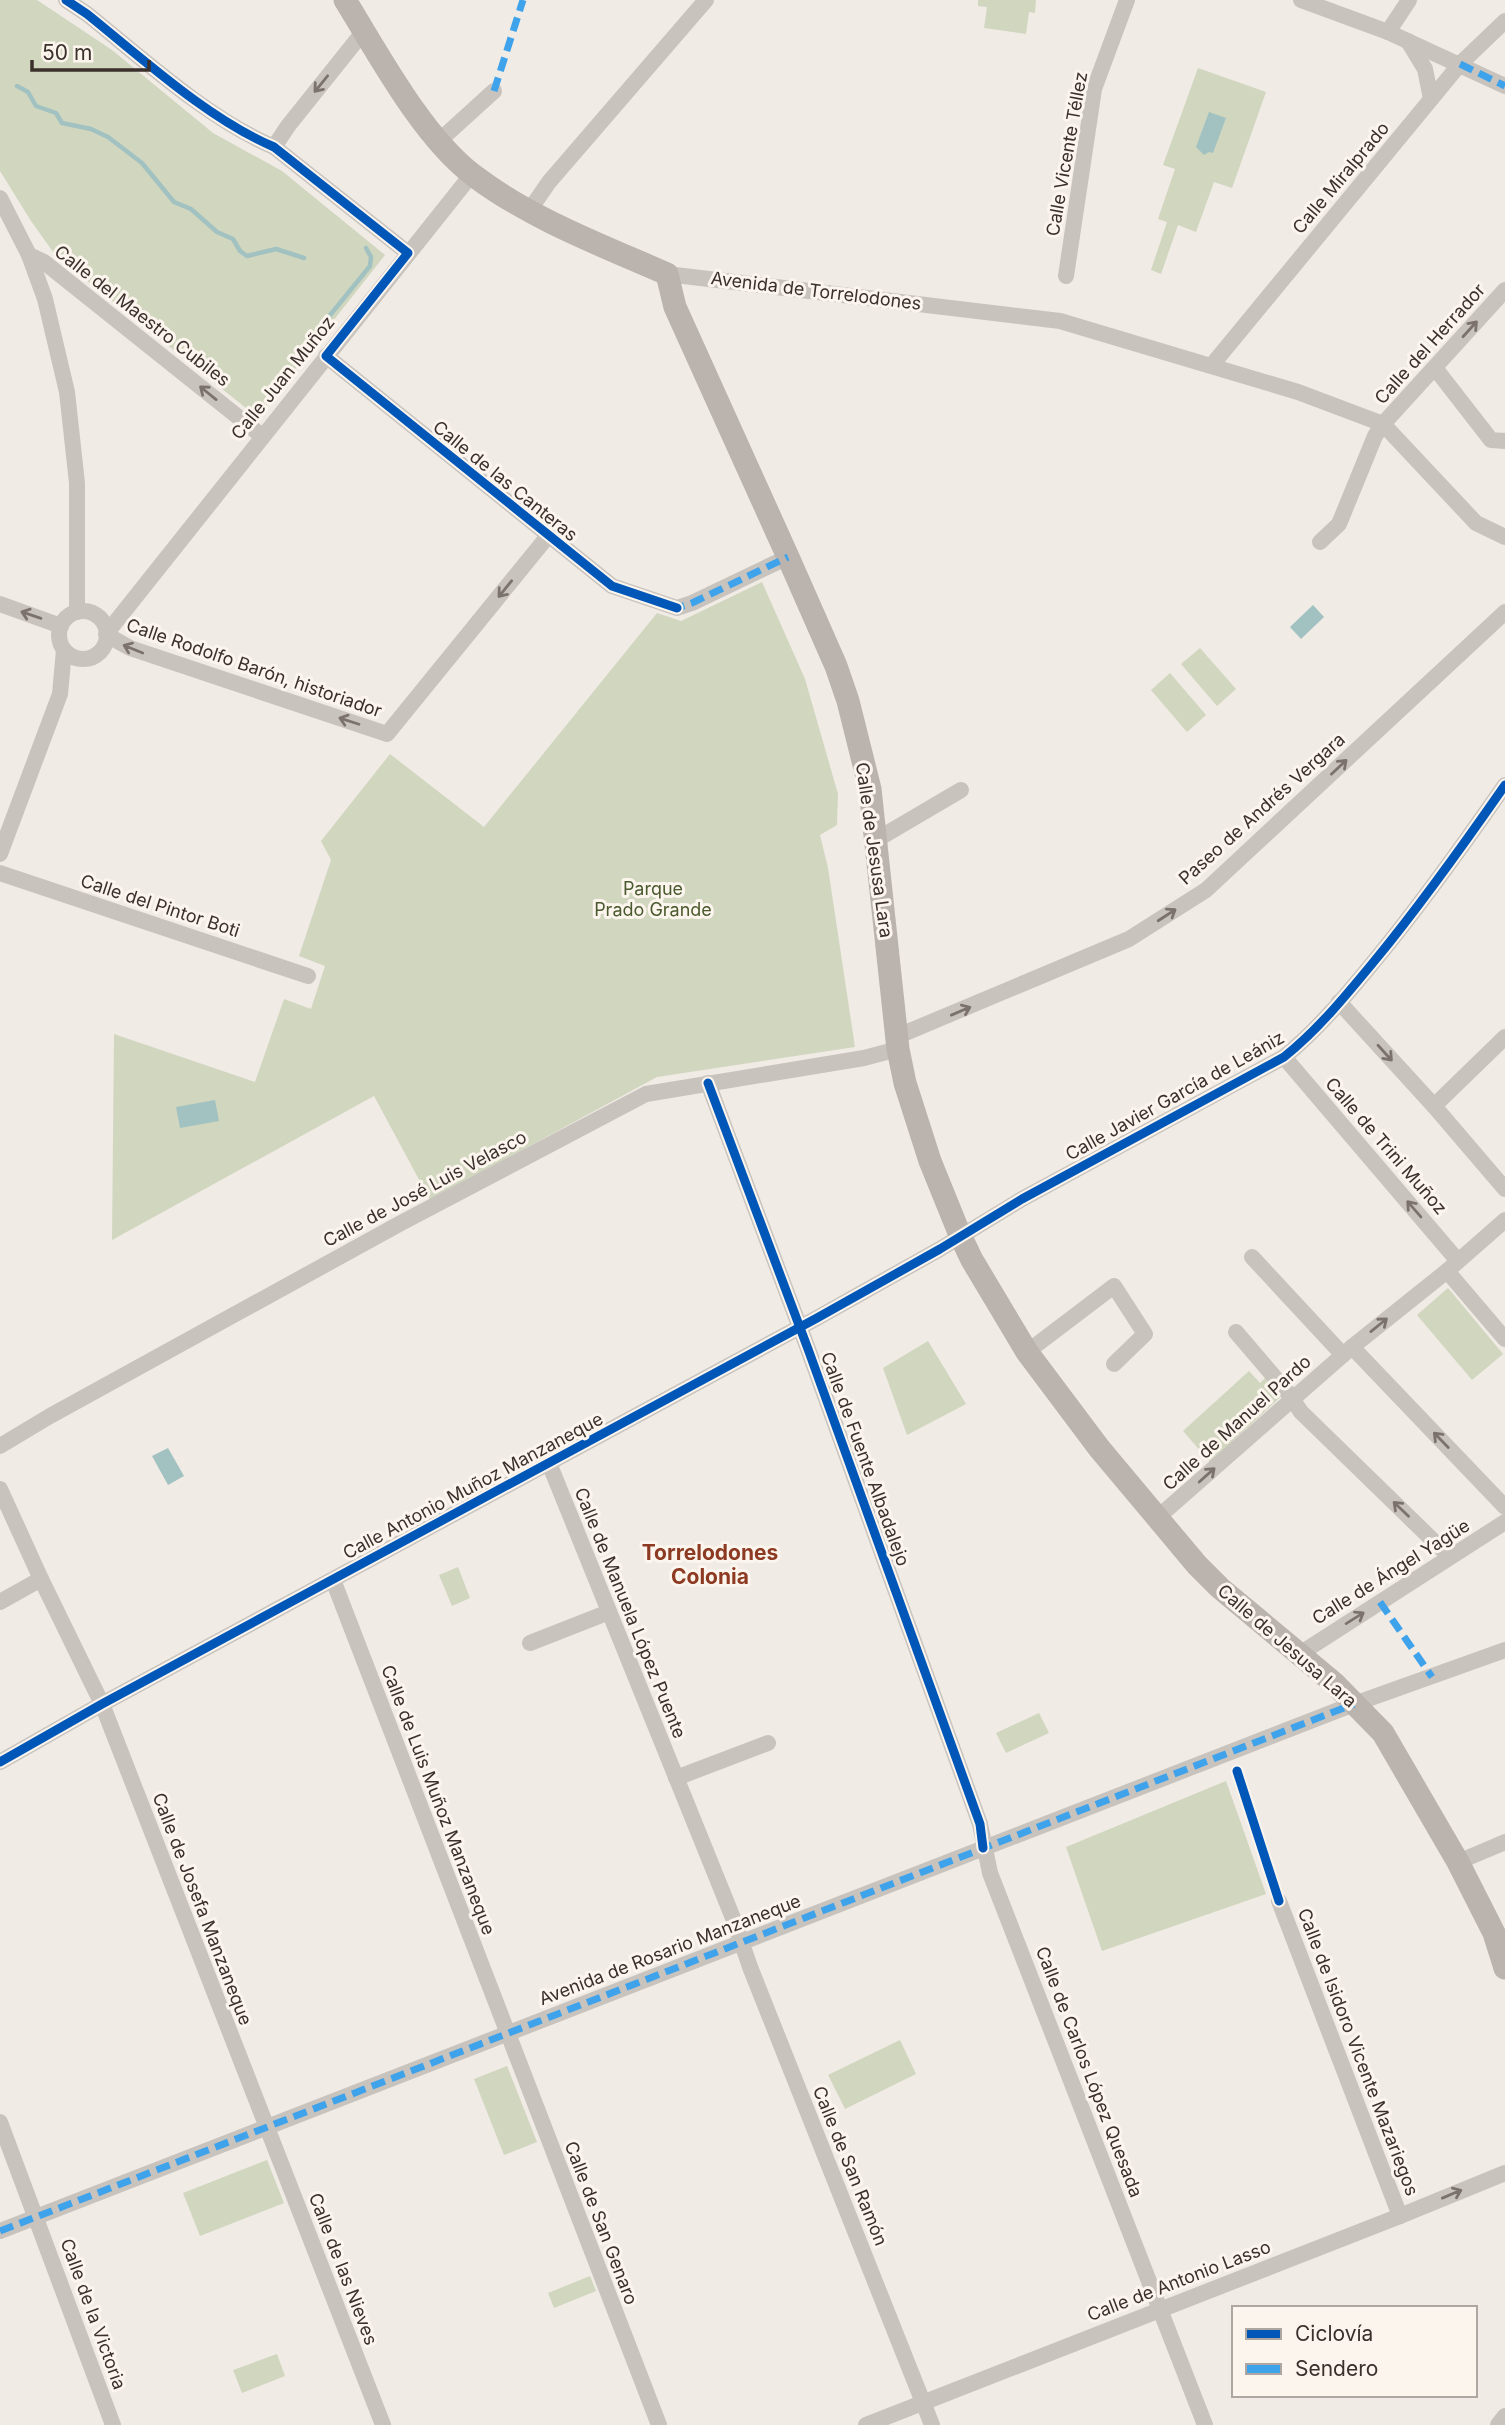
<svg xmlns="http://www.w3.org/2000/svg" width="1505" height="2425" font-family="Inter,sans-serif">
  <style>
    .green { fill: #d1d6bf }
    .water { fill: #a1c2c1 }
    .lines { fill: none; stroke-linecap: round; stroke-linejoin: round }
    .stream { stroke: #a1c2c1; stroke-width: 4.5 }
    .street { stroke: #c9c3be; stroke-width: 16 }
    .secondary { stroke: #bab3ae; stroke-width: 23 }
    .quiet { stroke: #3fa3eb; stroke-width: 7; stroke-dasharray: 14 7; stroke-linecap: butt }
    .cycleway-casing { stroke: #fbf5ee; stroke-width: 13 }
    .cycleway { stroke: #0057b8; stroke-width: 9 }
    .oneway { stroke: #7b726d }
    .labels { text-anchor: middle; stroke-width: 6; stroke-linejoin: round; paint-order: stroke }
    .street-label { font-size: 18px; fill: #3b302b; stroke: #fbf5ee }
    .park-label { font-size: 18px; fill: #4a5a2e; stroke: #fbf5ee }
    .quarter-label { font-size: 21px; font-weight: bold; fill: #8c3b22; stroke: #fbf5ee }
  </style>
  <rect width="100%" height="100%" fill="#f0ebe5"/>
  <g class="green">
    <polygon points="0,0 37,0 112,50 213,133 282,171 385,255 262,411 257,414 251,412 56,256 31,221 0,171"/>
    <polygon points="978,0 1036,0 1035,13 1029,12 1026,34 984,28 987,7 978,6"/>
    <polygon points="1198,68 1266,92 1232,188 1214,182 1196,232 1178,225 1161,274 1151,270 1167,222 1158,219 1175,169 1163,165"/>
    <polygon points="762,582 805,679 838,794 837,825 820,835 828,868 855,1047 657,1077 430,1200 374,1096 112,1240 114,1034 255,1082 284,999 311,1009 325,966 299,956 331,860 321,841 390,754 484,827 657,613 681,621"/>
    <polygon points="1200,648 1236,689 1217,706 1181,664"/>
    <polygon points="1170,673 1206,715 1187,732 1151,690"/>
    <polygon points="1448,1288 1503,1354 1472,1380 1417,1315"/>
    <polygon points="928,1341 966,1404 907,1435 883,1368"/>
    <polygon points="1249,1371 1260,1383 1268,1375 1285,1393 1210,1462 1183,1431"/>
    <polygon points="458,1567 470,1598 452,1606 439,1575"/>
    <polygon points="1039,1713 1049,1733 1006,1753 996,1733"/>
    <polygon points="1226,1781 1266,1894 1102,1951 1066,1847"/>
    <polygon points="900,2040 916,2074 845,2109 828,2075"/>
    <polygon points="507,2066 537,2142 504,2155 474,2079"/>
    <polygon points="267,2160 284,2203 200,2236 183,2193"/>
    <polygon points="590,2276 596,2291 554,2308 548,2293"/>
    <polygon points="277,2354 285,2376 242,2393 233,2370"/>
  </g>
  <g class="water">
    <polygon points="1209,112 1226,118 1213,153 1209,152 1204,155 1196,147"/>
    <polygon points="1313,605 1324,617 1301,639 1290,627"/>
    <polygon points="215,1100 219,1121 180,1128 176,1107"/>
    <polygon points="168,1448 184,1476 168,1485 152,1456"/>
  </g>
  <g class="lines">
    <g class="stream">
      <polyline points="17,86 28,92 36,106 56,113 62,123 91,129 108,137 142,163 174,202 191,209 217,232 233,239 240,251 247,256 276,249 304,258"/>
      <polyline points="318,330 370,266 371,257 366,248"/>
    </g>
    <g class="street">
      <path d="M66 0 87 14C143 59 208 119 274 147L408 253"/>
      <polyline points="1301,0 1388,32 1505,86"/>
      <polyline points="1388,32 1409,0"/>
      <polyline points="1408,41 1425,69 1431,99"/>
      <polyline points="439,141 494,91"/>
      <polyline points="274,147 288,126 364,31"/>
      <polyline points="0,198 29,255 45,299 67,392 77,483 77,612"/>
      <polyline points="529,211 549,182 706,0"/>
      <polyline points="29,255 44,262 262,436"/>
      <polyline points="667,274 1060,321 1298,392 1383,424 1476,523 1505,537"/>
      <polyline points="1066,276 1094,89 1127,0"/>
      <polyline points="326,356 612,586 677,608 692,603 788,557"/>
      <polyline points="1212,365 1460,64 1505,21"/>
      <polyline points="1435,368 1491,440 1505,441"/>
      <polyline points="1320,542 1339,524 1375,436 1383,424 1505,290"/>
      <polyline points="0,604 61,626"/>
      <circle cx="83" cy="635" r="24"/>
      <polyline points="106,634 472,174"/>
      <polyline points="107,635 130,648 387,734 548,536"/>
      <polyline points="876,840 961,790"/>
      <polyline points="0,854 60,694 64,650"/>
      <polyline points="0,873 308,976"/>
      <polyline points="1339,1002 1434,1106 1505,1189"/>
      <polyline points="898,1036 1129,939 1206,890 1505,612"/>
      <polyline points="1284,1057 1458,1261"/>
      <polyline points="708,1083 808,1349 980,1824 990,1873 1205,2425"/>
      <polyline points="1434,1106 1505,1037"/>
      <polyline points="1252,1257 1343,1355"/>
      <polyline points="1447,1271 1505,1339"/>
      <polyline points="1236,1332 1289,1394 1301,1412 1450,1557"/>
      <polyline points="1352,1347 1505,1507"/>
      <polyline points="1027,1352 1114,1286 1145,1334 1114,1364"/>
      <polyline points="0,1446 50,1416 401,1223 646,1094 864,1058 898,1049"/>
      <polyline points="549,1463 735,1923 750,1967 932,2425"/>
      <polyline points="0,1489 41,1579 102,1704 383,2425"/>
      <polyline points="1156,1519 1352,1347 1447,1271 1505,1220"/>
      <polyline points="333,1580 659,2425"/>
      <polyline points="0,1602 41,1579"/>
      <polyline points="530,1643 609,1612"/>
      <polyline points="1298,1655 1505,1522"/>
      <path d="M0 1762 102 1704 817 1318 940 1249 1022 1199 1284 1057C1319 1029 1348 993 1376 959 1422 903 1464 844 1505 785"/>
      <polyline points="676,1778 768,1743"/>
      <polyline points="1458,1862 1505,1842"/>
      <polyline points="1279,1901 1400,2216"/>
      <polyline points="0,2122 113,2425"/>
      <polyline points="0,2231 1354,1704 1505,1650"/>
      <polyline points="866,2425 1400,2216 1505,2173"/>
      <polyline points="1498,2425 1505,2416"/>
    </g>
    <path class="secondary" d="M345 0C379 55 422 136 473 175 531 219 601 245 667 274L675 307 788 557 836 666 848 701 870 789 898 1049 905 1083 930 1161 960 1235 972 1260 1027 1352 1099 1448 1197 1565 1220 1588 1334 1683 1383 1733 1458 1862 1494 1933 1505 1968"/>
    <g class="quiet">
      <polyline points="1460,64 1505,86"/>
      <polyline points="494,91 523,0"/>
      <polyline points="671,606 677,608 692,603 788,557"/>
      <polyline points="1380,1602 1432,1677"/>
      <polyline points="0,2231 1354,1704"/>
    </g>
    <g class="cycleway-casing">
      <g id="cycleway">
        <path d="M66 0 87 14C143 59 208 119 274 147L408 253 326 356 612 586 677 608"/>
        <polyline points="708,1083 808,1349 980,1824 983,1848"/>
        <path d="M0 1762 102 1704 817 1318 940 1249 1022 1199 1284 1057C1319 1029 1348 993 1376 959 1422 903 1464 844 1505 785"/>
        <polyline points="1237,1771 1279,1901"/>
      </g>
    </g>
    <use href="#cycleway" class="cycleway"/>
  </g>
  <defs><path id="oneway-shaft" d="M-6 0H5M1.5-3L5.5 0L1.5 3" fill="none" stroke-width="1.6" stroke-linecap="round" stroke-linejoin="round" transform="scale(1.75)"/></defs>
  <g class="oneway">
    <use href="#oneway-shaft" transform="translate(321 84) rotate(129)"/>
    <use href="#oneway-shaft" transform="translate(1470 329) rotate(-48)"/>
    <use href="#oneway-shaft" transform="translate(208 393) rotate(-141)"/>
    <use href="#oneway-shaft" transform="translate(505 589) rotate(129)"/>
    <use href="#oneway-shaft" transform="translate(31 615) rotate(-161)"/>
    <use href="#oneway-shaft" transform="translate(133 649) rotate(-158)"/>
    <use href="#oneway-shaft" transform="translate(349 721) rotate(-162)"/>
    <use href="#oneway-shaft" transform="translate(1339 767) rotate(-43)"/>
    <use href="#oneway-shaft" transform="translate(1167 915) rotate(-33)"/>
    <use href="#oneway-shaft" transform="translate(961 1011) rotate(-23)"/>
    <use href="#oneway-shaft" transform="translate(1385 1053) rotate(48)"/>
    <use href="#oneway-shaft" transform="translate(1414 1209) rotate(-131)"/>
    <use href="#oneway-shaft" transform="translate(1379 1325) rotate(-39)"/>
    <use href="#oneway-shaft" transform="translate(1441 1440) rotate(-134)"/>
    <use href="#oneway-shaft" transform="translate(1207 1475) rotate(-42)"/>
    <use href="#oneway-shaft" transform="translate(1401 1509) rotate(-136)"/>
    <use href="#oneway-shaft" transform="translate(1355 1618) rotate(-32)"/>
    <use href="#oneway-shaft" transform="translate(1452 2194) rotate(-23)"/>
  </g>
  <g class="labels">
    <g class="street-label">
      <text transform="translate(1067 154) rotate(-80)" y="6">Calle Vicente Téllez</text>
      <text transform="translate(1341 178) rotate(-50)" y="6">Calle Miralprado</text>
      <text transform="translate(816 291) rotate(7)" y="6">Avenida de Torrelodones</text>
      <text transform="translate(142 316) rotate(38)" y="6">Calle del Maestro Cubiles</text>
      <text transform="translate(1430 344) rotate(-48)" y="6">Calle del Herrador</text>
      <text transform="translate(283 378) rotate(-51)" y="6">Calle Juan Muñoz</text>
      <text transform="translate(505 481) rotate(39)" y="6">Calle de las Canteras</text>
      <text transform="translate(254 668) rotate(19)" y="6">Calle Rodolfo Barón, historiador</text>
      <text transform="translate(1262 809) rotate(-42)" y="6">Paseo de Andrés Vergara</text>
      <text transform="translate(874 850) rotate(82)" y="6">Calle de Jesusa Lara</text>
      <text transform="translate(160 906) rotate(18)" y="6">Calle del Pintor Boti</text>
      <text transform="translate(1175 1096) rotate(-29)" y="6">Calle Javier García de Leániz</text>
      <text transform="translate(1386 1146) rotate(49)" y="6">Calle de Trini Muñoz</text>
      <text transform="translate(425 1189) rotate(-28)" y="6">Calle de José Luis Velasco</text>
      <text transform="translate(1237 1423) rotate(-42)" y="6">Calle de Manuel Pardo</text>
      <text transform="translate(865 1459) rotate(70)" y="6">Calle de Fuente Albadalejo</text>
      <text transform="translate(473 1486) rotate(-28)" y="6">Calle Antonio Muñoz Manzaneque</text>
      <text transform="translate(1391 1572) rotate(-32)" y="6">Calle de Ángel Yagüe</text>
      <text transform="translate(630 1613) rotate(68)" y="6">Calle de Manuela López Puente</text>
      <text transform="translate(1287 1646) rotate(41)" y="6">Calle de Jesusa Lara</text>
      <text transform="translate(438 1800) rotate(69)" y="6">Calle de Luis Muñoz Manzaneque</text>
      <text transform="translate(202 1909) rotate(69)" y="6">Calle de Josefa Manzaneque</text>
      <text transform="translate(670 1950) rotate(-21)" y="6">Avenida de Rosario Manzaneque</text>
      <text transform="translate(1358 2052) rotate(69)" y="6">Calle de Isidoro Vicente Mazariegos</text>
      <text transform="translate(1089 2072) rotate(69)" y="6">Calle de Carlos López Quesada</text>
      <text transform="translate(850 2166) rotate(68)" y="6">Calle de San Ramón</text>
      <text transform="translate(601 2223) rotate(69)" y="6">Calle de San Genaro</text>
      <text transform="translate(343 2269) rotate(69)" y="6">Calle de las Nieves</text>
      <text transform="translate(1179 2281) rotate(-21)" y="6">Calle de Antonio Lasso</text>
      <text transform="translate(93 2314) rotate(70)" y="6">Calle de la Victoria</text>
    </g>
    <g class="park-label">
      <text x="653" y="895">Parque<tspan x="653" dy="21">Prado Grande</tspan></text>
    </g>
    <g class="quarter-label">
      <text x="710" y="1560">Torrelodones<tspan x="710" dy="24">Colonia</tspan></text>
    </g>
  </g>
  <rect x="1232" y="2306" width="245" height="91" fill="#fbf5ee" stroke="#aea6a0" stroke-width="2"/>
  <rect x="1246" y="2329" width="35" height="10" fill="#0057b8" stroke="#aea6a0" stroke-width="2"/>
  <text x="1295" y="2341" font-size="21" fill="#3b302b">Ciclovía</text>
  <rect x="1246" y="2364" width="35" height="10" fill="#3fa3eb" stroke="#aea6a0" stroke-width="2"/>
  <text x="1295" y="2376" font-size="21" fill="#3b302b">Sendero</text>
  <path d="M32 60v10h117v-10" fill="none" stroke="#3b302b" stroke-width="3.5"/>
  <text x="42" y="60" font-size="21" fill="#3b302b" stroke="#fbf5ee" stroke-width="5" paint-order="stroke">50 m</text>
</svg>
